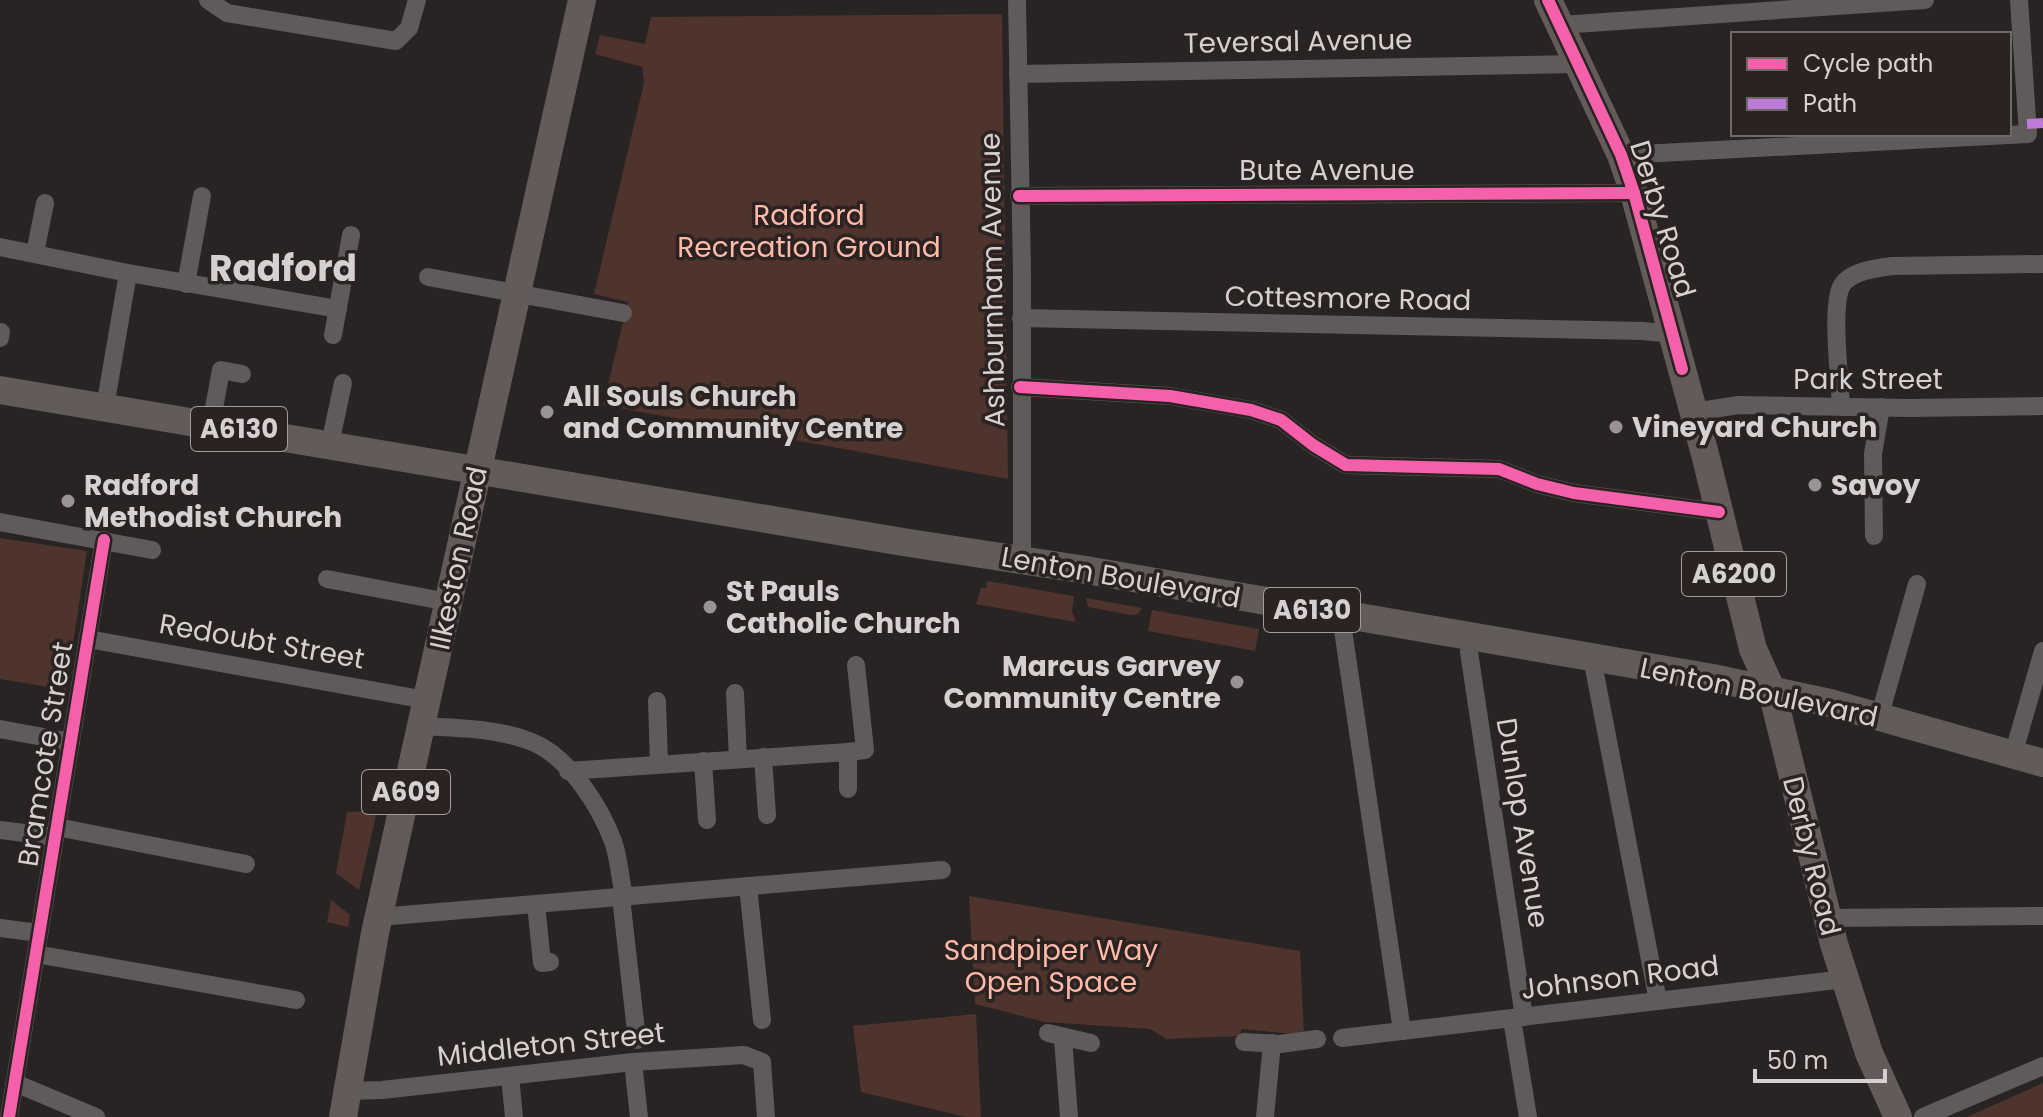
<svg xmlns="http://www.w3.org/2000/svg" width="2043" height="1117" font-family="Poppins,sans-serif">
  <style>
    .green { fill: #4f332d }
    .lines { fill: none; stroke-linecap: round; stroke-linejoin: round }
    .street { stroke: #5e5b5a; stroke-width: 18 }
    .primary { stroke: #625b5a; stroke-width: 28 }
    .quiet { stroke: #bd7bd9; stroke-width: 10; stroke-dasharray: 20 10; stroke-linecap: butt }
    .cycleway-casing { stroke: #2a2321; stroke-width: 17 }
    .cycleway { stroke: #f560ab; stroke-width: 12 }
    .poi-dot { fill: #999493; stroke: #2a2321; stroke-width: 3 }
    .labels { text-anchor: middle; stroke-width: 7; stroke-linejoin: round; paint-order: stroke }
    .shield { fill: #2a2321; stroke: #a29d9c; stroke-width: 2 }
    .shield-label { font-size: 26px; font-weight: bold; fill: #d6d1d0 }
    .street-label { font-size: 28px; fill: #d6d1d0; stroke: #2a2321 }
    .park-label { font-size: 28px; fill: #ffb9a9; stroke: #2a2321 }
    .poi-label { font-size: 28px; font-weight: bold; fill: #d6d1d0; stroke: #2a2321; text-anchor: start }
    .district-label { font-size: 36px; font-weight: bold; fill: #d6d1d0; stroke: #2a2321 }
  </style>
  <rect width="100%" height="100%" fill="#282423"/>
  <g class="green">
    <polygon points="1002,14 1008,479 603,405 628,302 594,294 644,83 642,67 595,54 600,35 645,44 651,17"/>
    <polygon points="0,538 87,551 66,690 0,679"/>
    <polygon points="987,581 1074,596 1072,611 1076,622 976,604 981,588 986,588"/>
    <polygon points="1086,598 1142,608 1138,614 1131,615 1088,607"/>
    <polygon points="1152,610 1259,629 1255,651 1148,631"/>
    <polygon points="377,811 359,890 336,873 347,812"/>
    <polygon points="969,896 1300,951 1304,1035 1242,1029 1239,1036 1166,1039 1150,1029 1045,1022 975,1004"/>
    <polygon points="331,900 350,915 348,927 327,922"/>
    <polygon points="976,1014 981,1117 966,1117 861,1092 853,1026"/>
    <polygon points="2043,1083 2043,1117 1967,1117"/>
  </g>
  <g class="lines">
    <g class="street">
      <polyline points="208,0 227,13 396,41 409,28 417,0"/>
      <polyline points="1017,0 1022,273 1022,559"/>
      <polyline points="1560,25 1925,0"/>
      <polyline points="1018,74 1580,64"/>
      <polyline points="1621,155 2028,134 2019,0"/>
      <polyline points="1019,196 1634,193"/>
      <polyline points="0,247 128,273 338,309"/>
      <polyline points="35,253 45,203"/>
      <polyline points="428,277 623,313"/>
      <polyline points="186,284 202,196"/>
      <polyline points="1021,318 1643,331 1673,334"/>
      <polyline points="333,335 351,235"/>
      <polyline points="0,338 1,332"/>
      <polyline points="1020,387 1170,396 1251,410 1281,420 1313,445 1346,465 1499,469 1537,484 1574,493 1719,512"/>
      <polyline points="105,407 128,273"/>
      <path d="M1841 407C1840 380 1831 309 1841 287 1849 271 1877 268 1892 266L2043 264"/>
      <polyline points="1693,412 1739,405 1909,408 2043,406"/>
      <polyline points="211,424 221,370 242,374"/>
      <polyline points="330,444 343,383"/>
      <polyline points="0,522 152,550"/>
      <polyline points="1874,536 1873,454 1881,407"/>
      <polyline points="327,579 448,602"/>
      <polyline points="1345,615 1343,630 1402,1031"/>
      <polyline points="1472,637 1469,652 1524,1017"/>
      <polyline points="88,639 426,700"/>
      <polyline points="1592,658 1658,1001"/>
      <polyline points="735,693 738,759"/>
      <polyline points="657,701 659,764"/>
      <polyline points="1879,718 1917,584"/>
      <path d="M421 726C458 728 497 728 532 742 569 757 599 805 613 841 619 858 620 878 624 896"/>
      <polyline points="0,729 71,742"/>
      <polyline points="2013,755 2043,651"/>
      <polyline points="763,757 767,815"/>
      <polyline points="703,761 707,820"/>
      <polyline points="568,771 848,752"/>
      <polyline points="848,789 848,752 865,750 856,665"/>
      <polyline points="57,827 246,864"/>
      <polyline points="0,830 55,837"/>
      <polyline points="748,886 762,1020"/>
      <polyline points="621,897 637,1040"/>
      <polyline points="536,904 542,963 550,962"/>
      <polyline points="379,917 942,870"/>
      <polyline points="1828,918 2043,916"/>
      <polyline points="0,928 39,933"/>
      <polyline points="36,954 296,1000"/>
      <polyline points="1512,1019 1528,1117"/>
      <polyline points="1048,1033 1091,1043"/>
      <polyline points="1063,1038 1069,1117"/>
      <polyline points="1342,1038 1845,979"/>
      <polyline points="1244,1042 1280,1044 1317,1039"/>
      <polyline points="633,1062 639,1117"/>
      <polyline points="510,1076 514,1117"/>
      <polyline points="15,1083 96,1117"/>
      <polyline points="346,1091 382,1090 633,1062 744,1055 762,1062 766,1117"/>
      <polyline points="9,1117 104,540"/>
      <polyline points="1265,1117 1272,1043"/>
      <polyline points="1923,1117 2043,1066"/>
    </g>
    <g class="primary">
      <polyline points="1548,0 1621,155 1634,193 1705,454 1753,649 1772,691 1834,944 1869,1053 1898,1117"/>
      <polyline points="0,390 903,542 1086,570 1713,678 1830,703 2043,763"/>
      <polyline points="343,1117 375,933 582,0"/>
    </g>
    <polyline class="quiet" points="2027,124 2043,123"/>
    <g class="cycleway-casing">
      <g id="cycleway">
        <polyline points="1548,0 1621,155 1634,193 1682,369"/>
        <polyline points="1019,196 1634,193"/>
        <polyline points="1020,387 1170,396 1251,410 1281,420 1313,445 1346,465 1499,469 1537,484 1574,493 1719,512"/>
        <polyline points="9,1117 104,540"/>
      </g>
    </g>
    <use href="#cycleway" class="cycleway"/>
  </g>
  <g class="poi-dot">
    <circle cx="547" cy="412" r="8"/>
    <circle cx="1616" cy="427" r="8"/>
    <circle cx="1815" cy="485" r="8"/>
    <circle cx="68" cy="501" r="8"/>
    <circle cx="710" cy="607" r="8"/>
    <circle cx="1237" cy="682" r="8"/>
  </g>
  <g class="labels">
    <g class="shield">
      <rect x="191" y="407" width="96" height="44" rx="6"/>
      <rect x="1682" y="552" width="104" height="44" rx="6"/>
      <rect x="1264" y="588" width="96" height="44" rx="6"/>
      <rect x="362" y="770" width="88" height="44" rx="6"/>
    </g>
    <g class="shield-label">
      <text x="239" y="438">A6130</text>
      <text x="1734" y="583">A6200</text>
      <text x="1312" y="619">A6130</text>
      <text x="406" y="801">A609</text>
    </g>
    <g class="street-label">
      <text transform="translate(1298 41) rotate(-1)" y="10">Teversal Avenue</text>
      <text x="1327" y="180">Bute Avenue</text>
      <text transform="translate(1663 219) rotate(73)" y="10">Derby Road</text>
      <text transform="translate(992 280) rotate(-91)" y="10">Ashburnham Avenue</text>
      <text transform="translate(1348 298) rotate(1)" y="10">Cottesmore Road</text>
      <text x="1868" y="389">Park Street</text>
      <text transform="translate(458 558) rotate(-78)" y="10">Ilkeston Road</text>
      <text transform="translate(1121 577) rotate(10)" y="10">Lenton Boulevard</text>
      <text transform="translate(262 641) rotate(10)" y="10">Redoubt Street</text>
      <text transform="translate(1759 692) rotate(12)" y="10">Lenton Boulevard</text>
      <text transform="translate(45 754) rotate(-81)" y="10">Bramcote Street</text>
      <text transform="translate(1523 823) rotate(81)" y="10">Dunlop Avenue</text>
      <text transform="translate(1812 856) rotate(76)" y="10">Derby Road</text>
      <text transform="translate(1620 977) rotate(-7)" y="10">Johnson Road</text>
      <text transform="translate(551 1044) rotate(-6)" y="10">Middleton Street</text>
    </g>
    <g class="park-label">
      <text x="809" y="225">Radford<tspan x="809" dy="32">Recreation Ground</tspan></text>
      <text x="1051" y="960">Sandpiper Way<tspan x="1051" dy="32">Open Space</tspan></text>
    </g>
    <g class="poi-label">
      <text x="563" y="406">All Souls Church<tspan x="563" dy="32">and Community Centre</tspan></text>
      <text x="1632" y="437">Vineyard Church</text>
      <text x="84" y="495">Radford<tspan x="84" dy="32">Methodist Church</tspan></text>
      <text x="1831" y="495">Savoy</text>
      <text x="726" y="601">St Pauls<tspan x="726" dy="32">Catholic Church</tspan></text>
      <text x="1221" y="676" text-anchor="end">Marcus Garvey<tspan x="1221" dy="32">Community Centre</tspan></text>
    </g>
    <g class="district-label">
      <text x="283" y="281">Radford</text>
    </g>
  </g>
  <rect x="1731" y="32" width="280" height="104" fill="#2a2321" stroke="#6f6967" stroke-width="2"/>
  <rect x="1747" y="58" width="40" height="12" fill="#f560ab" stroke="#6f6967" stroke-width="2"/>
  <text x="1803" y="72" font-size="24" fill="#d6d1d0">Cycle path</text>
  <rect x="1747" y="98" width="40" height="12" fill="#bd7bd9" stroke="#6f6967" stroke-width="2"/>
  <text x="1803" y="112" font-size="24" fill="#d6d1d0">Path</text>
  <path d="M1755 1069v12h130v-12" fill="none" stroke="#d6d1d0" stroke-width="4"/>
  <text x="1767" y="1069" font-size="24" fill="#d6d1d0" stroke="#2a2321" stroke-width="6" paint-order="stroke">50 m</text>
</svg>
